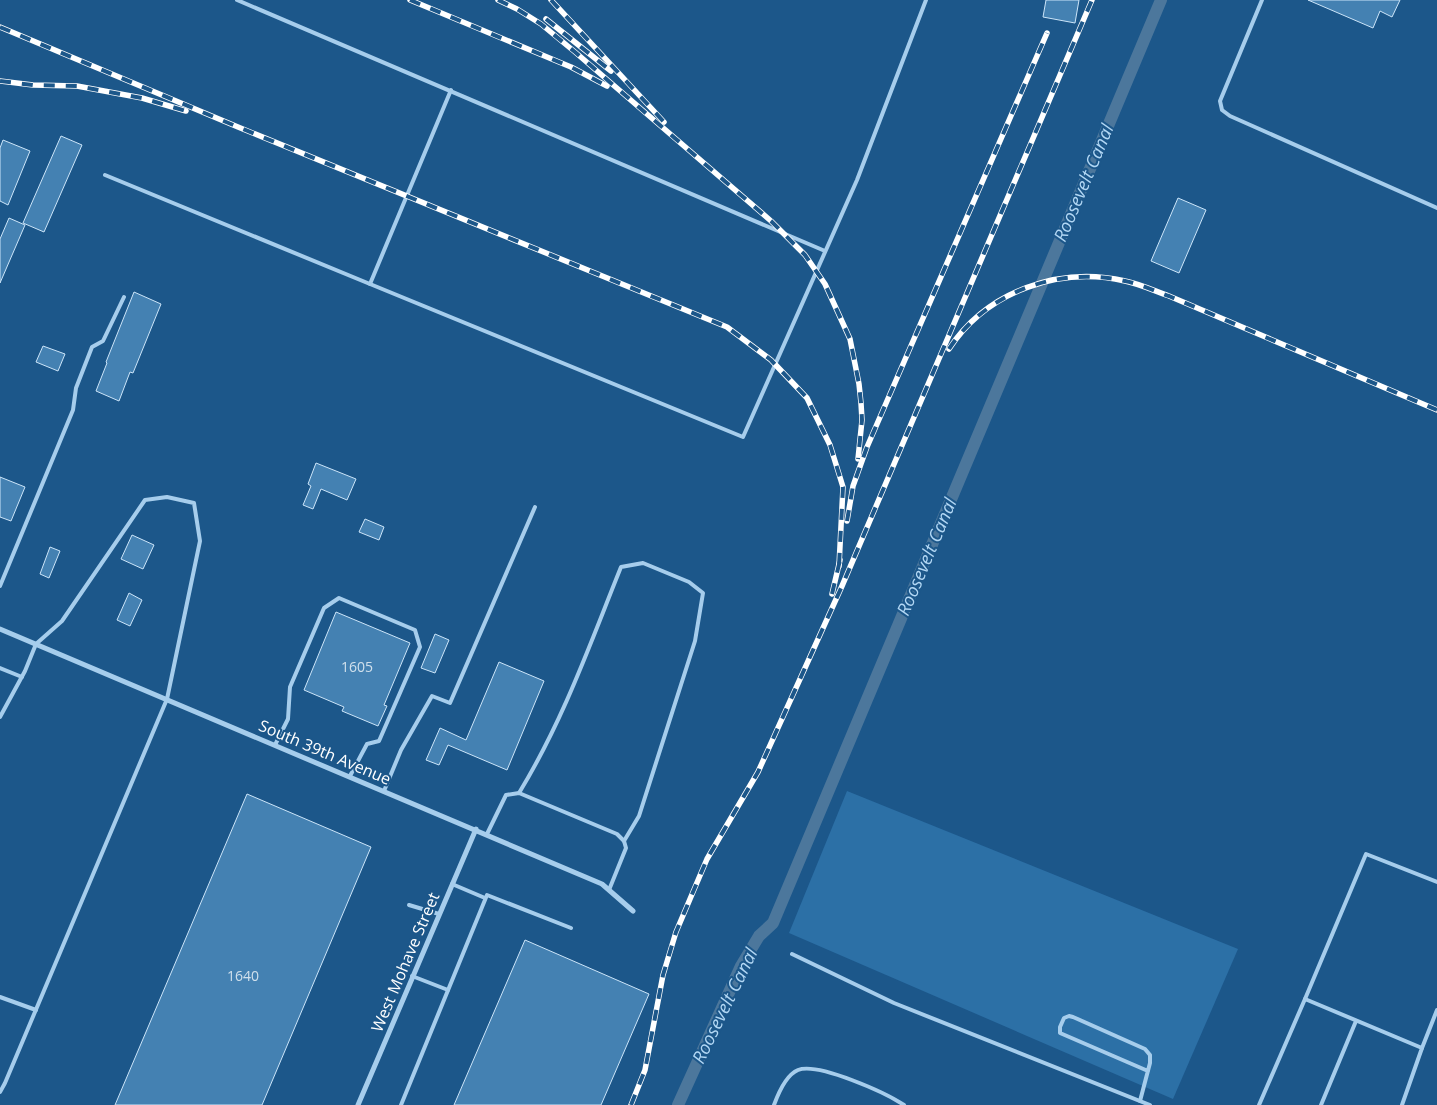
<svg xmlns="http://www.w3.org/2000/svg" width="1437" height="1105" font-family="'Open Sans',sans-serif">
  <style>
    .green { fill: #2c70a6 }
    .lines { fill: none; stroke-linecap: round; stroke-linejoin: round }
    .canal { stroke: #4c779c; stroke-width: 12 }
    .building { fill: #4481b2; stroke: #cce5f9 }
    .service { stroke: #a6cdec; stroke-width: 4 }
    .minor { stroke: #a6cdec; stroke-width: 5 }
    .rail-casing { stroke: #fff; stroke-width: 5.5 }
    .rail { stroke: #1c578a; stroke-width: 4; stroke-dasharray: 11; stroke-linecap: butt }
    .labels { text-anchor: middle; stroke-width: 4; stroke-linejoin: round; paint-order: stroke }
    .number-label { font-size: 14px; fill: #d0e0ec }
    .street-label { font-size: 16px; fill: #fff; stroke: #1c578a }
    .water-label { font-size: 18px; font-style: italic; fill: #b2d7f4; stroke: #1c578a }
  </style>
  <rect width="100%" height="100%" fill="#1c578a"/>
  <polygon class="green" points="847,791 1238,949 1173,1099 789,933"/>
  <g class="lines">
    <polyline class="canal" points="678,1105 741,966 759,936 773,923 1161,0"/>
  </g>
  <g class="building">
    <polygon points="1046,0 1079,0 1075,23 1043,17"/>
    <polygon points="1308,0 1400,0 1392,17 1380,11 1373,28"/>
    <polygon points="61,136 82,145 44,232 23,223"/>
    <polygon points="3,140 30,151 8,205 0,201 0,148"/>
    <polygon points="1178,198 1206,210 1179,273 1151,261"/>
    <polygon points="9,218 25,225 0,283 0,239"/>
    <polygon points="134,292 161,304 133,373 130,372 119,401 96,391 107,363 106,362"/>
    <polygon points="43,346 65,354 58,371 36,362"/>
    <polygon points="316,463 356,479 347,500 321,489 313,509 303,505 311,486 308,484"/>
    <polygon points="0,477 25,487 11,521 0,517"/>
    <polygon points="365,519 384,527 379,540 359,532"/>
    <polygon points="132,535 154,545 143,569 121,559"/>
    <polygon points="50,547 60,551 49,578 40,574"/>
    <polygon points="129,593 142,600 130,626 117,620"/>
    <polygon points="336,612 410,643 384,705 387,706 378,726 342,711 344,707 304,690"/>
    <polygon points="435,634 449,640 435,673 421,668"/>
    <polygon points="499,662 544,681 507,770 448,745 439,765 426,760 440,728 466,740"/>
    <polygon points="247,794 371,847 262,1105 115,1105"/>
    <polygon points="525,940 649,994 601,1105 454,1105"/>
  </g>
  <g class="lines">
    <g class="service">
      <polyline points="237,0 825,251"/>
      <polyline points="1262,0 1220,101 1222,110 1230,116 1437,208"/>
      <polyline points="451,90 370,284 743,437 857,180 926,0"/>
      <polyline points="105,175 370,284"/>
      <polyline points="0,586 73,410 76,388 92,347 103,341 124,297"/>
      <polyline points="0,668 22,677"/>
      <polyline points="0,717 25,671 36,644 62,621 145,500 167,497 194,503 200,541 167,699 5,1083 0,1092"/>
      <polyline points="275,745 288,719 290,687 324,608 339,598 415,630 420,647 379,741 367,744 350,776"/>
      <polyline points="384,791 401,750 432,696 450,703 535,507"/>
      <path d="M519 793C563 721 590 644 621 567L643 563 689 582 703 593 695 641 639 816 624 841"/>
      <polyline points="487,834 506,795 519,793 617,834 624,841 626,848 609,890"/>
      <polyline points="452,884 485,898"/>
      <polyline points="409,905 439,914"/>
      <polyline points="792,954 894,1003 1150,1105"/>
      <polyline points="412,976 448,990"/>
      <polyline points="0,997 36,1010"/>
      <polyline points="1305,999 1366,854 1437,882"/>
      <polyline points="1422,1048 1437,1010"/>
      <polyline points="1140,1101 1150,1063 1150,1055 1145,1049 1073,1017 1069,1016 1064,1018 1060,1027 1060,1033 1148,1071"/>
      <polyline points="401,1105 487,895 571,928"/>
      <path d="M774 1105C778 1094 786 1075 798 1070 818 1062 886 1093 904 1105"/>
      <polyline points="1259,1105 1305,999 1422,1048 1402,1105"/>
      <polyline points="1321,1105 1356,1021"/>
    </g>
    <g class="minor">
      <polyline points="0,629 602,884 633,911"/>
      <polyline points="358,1105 476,829"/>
    </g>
    <g class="rail-casing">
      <g id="rail">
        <polyline points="410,0 571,67 607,86"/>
        <polyline points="498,0 517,9 541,24 575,52 771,221 805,255 825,284 850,339 859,384 861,403 862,420 858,459"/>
        <polyline points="551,0 664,122"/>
        <polyline points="546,19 611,71"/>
        <polyline points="0,27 238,127 727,327 771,360 807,398 830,445 843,487 839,566"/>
        <polyline points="0,81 33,85 77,86 142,98 186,111"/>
        <path d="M949 349C987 291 1059 266 1125 281 1140 284 1155 291 1169 296L1437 410"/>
        <polyline points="847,521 853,486 867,447 1047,33"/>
        <polyline points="832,594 840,560"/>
        <polyline points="631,1105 645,1070 663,975 676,932 707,859 758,772 842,586 1092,0"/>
      </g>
    </g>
    <use href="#rail" class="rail"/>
  </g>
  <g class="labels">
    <g class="number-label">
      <text x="357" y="672">1605</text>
      <text x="243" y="981">1640</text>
    </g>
    <g class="street-label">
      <text transform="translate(325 752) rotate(23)" y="6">South 39th Avenue</text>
      <text transform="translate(405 962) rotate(-67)" y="6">West Mohave Street</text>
    </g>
    <g class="water-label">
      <text transform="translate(1084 183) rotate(-67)" y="6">Roosevelt Canal</text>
      <text transform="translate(927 557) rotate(-67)" y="6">Roosevelt Canal</text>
      <text transform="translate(725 1006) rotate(-64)" y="6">Roosevelt Canal</text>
    </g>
  </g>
</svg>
